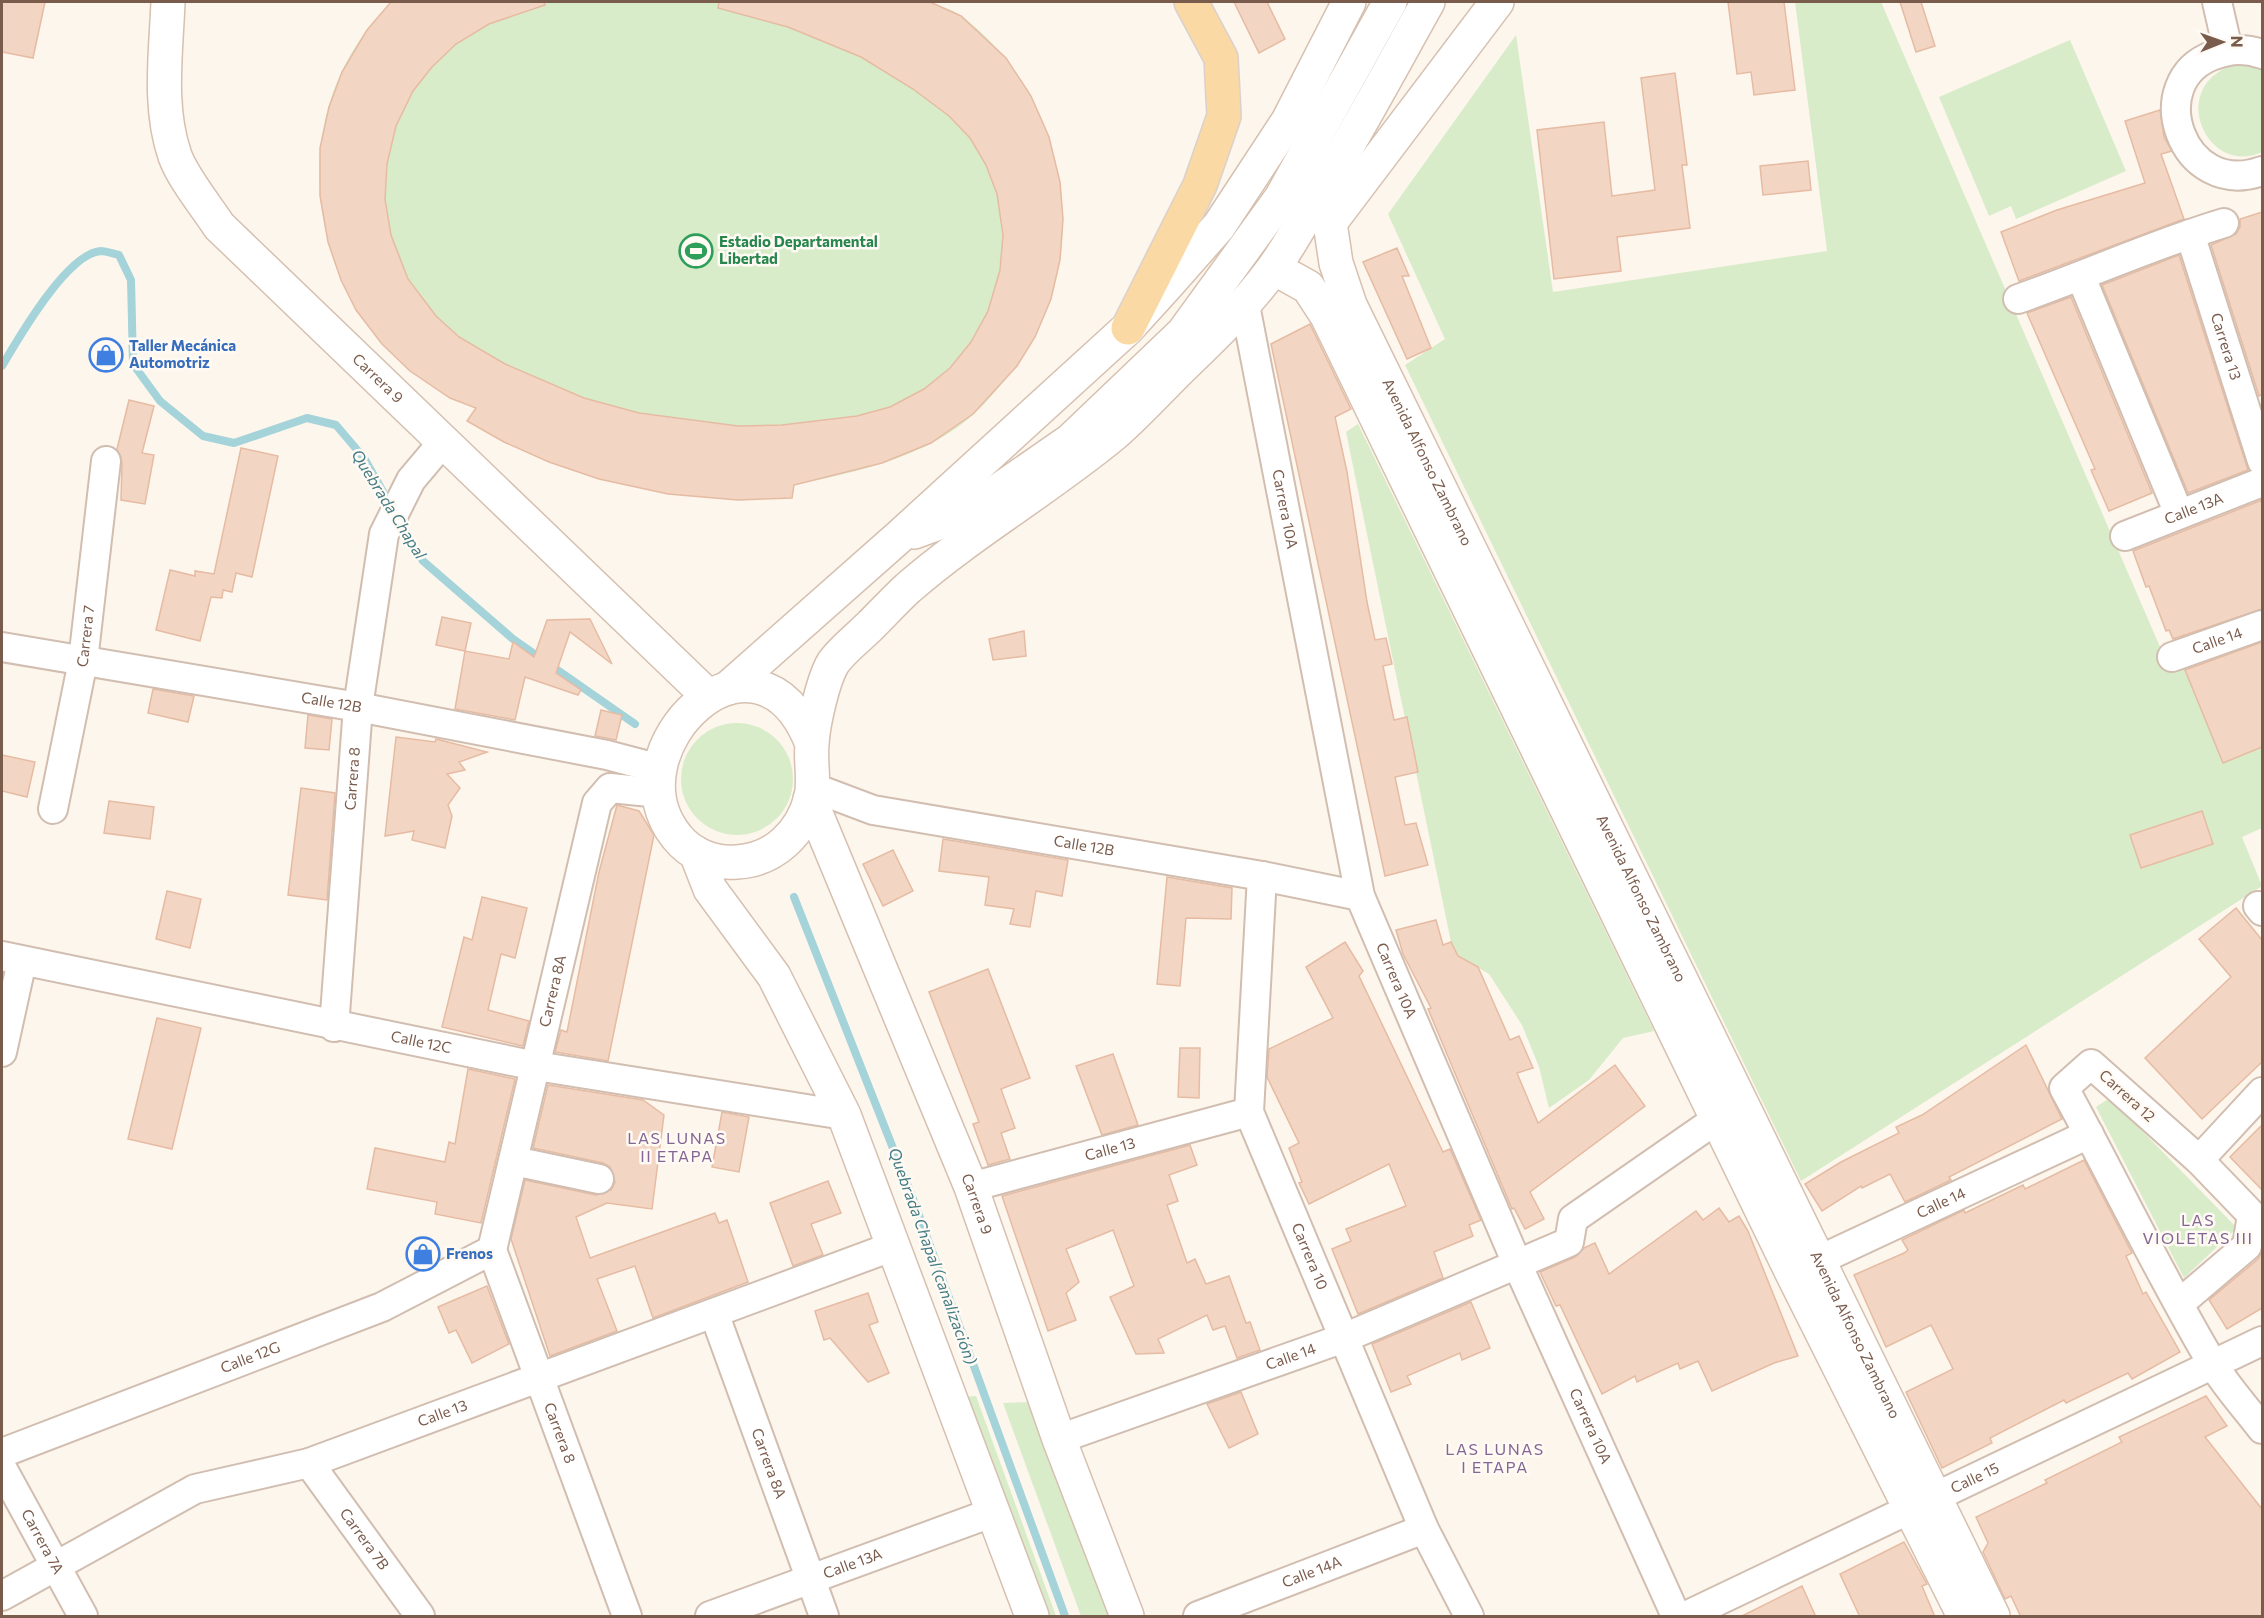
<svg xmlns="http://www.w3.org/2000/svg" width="2264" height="1618" font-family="Commissioner,sans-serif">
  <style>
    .green { fill: #d8ecc9 }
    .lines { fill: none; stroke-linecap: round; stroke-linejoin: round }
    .stream { stroke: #a5d3da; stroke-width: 8 }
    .building { fill: #f3d5c3; stroke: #e6bba3; stroke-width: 1.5 }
    .street-casing { stroke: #d1beb0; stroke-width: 32 }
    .secondary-casing { stroke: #d6c0b0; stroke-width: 36 }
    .primary-casing { stroke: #dad1cd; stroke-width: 36 }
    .street { stroke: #fff; stroke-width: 28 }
    .secondary { stroke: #fff; stroke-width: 33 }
    .primary { stroke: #fbd9a5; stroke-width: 33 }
    .labels { text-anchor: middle; stroke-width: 5; stroke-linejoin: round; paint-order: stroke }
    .leisure-label { font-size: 15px; font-weight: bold; fill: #27864d; stroke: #fffaf3; text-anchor: start }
    .shop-label { font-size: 15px; font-weight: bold; fill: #366cbe; stroke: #fffaf3; text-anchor: start }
    .street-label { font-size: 15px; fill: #7a5c4d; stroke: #fffaf3 }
    .water-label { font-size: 16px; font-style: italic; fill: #437c86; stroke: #fffaf3 }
    .neighbourhood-label { font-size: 16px; letter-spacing: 1.5px; fill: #846695; stroke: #fffaf3 }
  </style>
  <rect width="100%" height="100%" fill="#fdf6ec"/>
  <g class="green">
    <path d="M392 2H930C940 6 954 10 963 17 1046 81 1084 197 1051 298 1037 339 1006 384 974 414 925 458 856 472 794 485L792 498C666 503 578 483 467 421L476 408C314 342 263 126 392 2Z"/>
    <polygon points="1795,2 1881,2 2170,670 2202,665 2231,742 2262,730 2262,828 2242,837 2262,886 1801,1181 1405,365 1445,339 1388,214 1516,35 1553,292 1827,251"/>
    <polygon points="2070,40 2126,171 2016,219 2011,206 1989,216 1939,97"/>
    <path d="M2245 62 2262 66V152C2204 179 2162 77 2245 62Z"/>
    <polygon points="1358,424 1654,1031 1623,1038 1589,1080 1549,1108 1539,1067 1522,1025 1489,974 1458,956 1451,942 1346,432"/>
    <circle cx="737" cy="779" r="56"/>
    <polygon points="2110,1098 2237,1228 2184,1278 2096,1107"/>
    <polygon points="976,1396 1056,1616 1039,1616 958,1397"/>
    <polygon points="1032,1402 1108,1616 1081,1616 1003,1403"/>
  </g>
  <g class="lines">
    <g class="stream">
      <path d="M2 366C18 339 67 253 101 251 106 251 114 254 119 255L131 280 133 364 160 401 203 436 234 443 307 418 336 425 364 458 390 504"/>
      <polyline points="399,520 423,561 513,639 635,724"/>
      <polyline points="794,897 913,1199 1065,1616"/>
    </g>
  </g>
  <g class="building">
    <polygon points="2,2 45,2 33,58 2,52"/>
    <polygon points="391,2 544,2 545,5 489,24 456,44 432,67 413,91 396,126 387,164 385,199 391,235 408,279 436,316 459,337 505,364 584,398 639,413 738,426 782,425 857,416 890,407 924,389 950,368 971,342 988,311 1000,270 1003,235 997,194 986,165 970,138 949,116 913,89 861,57 788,27 718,8 719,2 930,2 961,16 1006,58 1031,96 1049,137 1060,182 1063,219 1060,260 1051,299 1035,337 1017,366 973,414 931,443 882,463 794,485 792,498 738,500 668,494 599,479 549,462 504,442 467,421 476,408 450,398 410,371 382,344 356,310 341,280 328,242 320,196 320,148 329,107 342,72 367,30"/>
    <polygon points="1234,2 1267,2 1285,39 1259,53"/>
    <polygon points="1728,2 1784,2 1795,90 1754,95 1751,72 1737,74"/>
    <polygon points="1900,2 1921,2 1935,46 1916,52"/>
    <polygon points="1675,73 1687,165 1682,165 1690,228 1617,237 1621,271 1554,279 1537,130 1604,122 1612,196 1655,190 1641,78"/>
    <polygon points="2160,110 2164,137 2172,151 2161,154 2184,219 2019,281 2001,232 2057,210 2145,183 2125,121"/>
    <polygon points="1808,161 1811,190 1763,195 1760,166"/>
    <polygon points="2262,212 2262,394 2259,396 2211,245 2236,234 2240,227 2240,219"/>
    <polygon points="1397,248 1409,276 1402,276 1431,348 1407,359 1363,262"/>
    <polygon points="2179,255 2248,470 2188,493 2102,285"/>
    <polygon points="2071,297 2152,493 2109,511 2091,470 2095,469 2027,313"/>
    <polygon points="1310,324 1351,409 1335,417 1347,472 1367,602 1375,640 1386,638 1392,664 1383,666 1394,720 1407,717 1418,772 1395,777 1405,825 1416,823 1428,865 1385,876 1271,344"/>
    <polygon points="129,400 154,406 142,453 154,455 145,504 121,500 122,462 117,449"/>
    <polygon points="241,448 278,456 252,577 236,573 232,592 223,590 222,598 211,597 200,641 156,630 170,570 195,576 195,571 214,574"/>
    <polygon points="2262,500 2262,609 2173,639 2169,630 2166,631 2149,586 2146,587 2133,551"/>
    <polygon points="442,617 471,623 465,651 436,645"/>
    <polygon points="590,619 612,664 570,632 556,673 581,690 578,695 525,677 515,720 455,709 465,651 509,659 513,642 534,657 547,620"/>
    <polygon points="1024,631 1026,656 993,660 989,639"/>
    <polygon points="2262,642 2262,747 2223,763 2185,670"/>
    <polygon points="153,689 194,696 188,722 148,713"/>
    <polygon points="601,710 622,715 616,740 595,736"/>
    <polygon points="308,715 332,719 329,750 305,748"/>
    <polygon points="396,737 435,742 436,739 487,752 459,762 465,770 447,774 460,788 448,805 452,816 445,848 412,840 414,831 385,836"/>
    <polygon points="2,755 35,762 27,797 2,791"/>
    <polygon points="301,788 335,793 327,900 288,895"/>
    <polygon points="109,801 154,807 150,839 104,833"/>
    <polygon points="617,805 639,811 654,835 608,1061 555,1052 561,1030 567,1032 599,872"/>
    <polygon points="2202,811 2213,844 2141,868 2130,835"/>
    <polygon points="943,839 1068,860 1062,896 1036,891 1030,927 1010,924 1014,909 985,905 989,877 939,871"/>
    <polygon points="893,850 913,891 883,906 863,864"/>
    <polygon points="1167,877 1232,888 1231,919 1186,918 1180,986 1157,984"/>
    <polygon points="167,891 201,899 190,948 156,939"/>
    <polygon points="482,897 527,908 515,958 501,954 488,1010 529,1021 523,1046 442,1027 464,937 472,940"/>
    <polygon points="2236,908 2262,940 2262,1062 2202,1119 2145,1058 2231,977 2199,939"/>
    <polygon points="1436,920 1443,945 1451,942 1458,956 1478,967 1510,1040 1519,1036 1533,1068 1517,1073 1538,1123 1615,1065 1645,1106 1530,1192 1544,1219 1525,1229 1514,1208 1512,1209 1428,1009 1431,1008 1403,954 1396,930"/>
    <polygon points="1345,942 1363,971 1359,976 1443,1152 1450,1149 1481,1220 1469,1225 1473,1236 1434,1252 1443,1278 1358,1314 1332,1249 1351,1241 1346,1229 1406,1206 1389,1164 1309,1204 1299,1183 1302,1182 1289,1148 1299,1143 1267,1077 1269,1049 1333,1018 1306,967"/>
    <polygon points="988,969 1030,1078 1001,1089 1015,1128 1001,1133 1010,1159 988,1165 973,1124 979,1122 929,992"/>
    <polygon points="157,1018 201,1028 172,1149 128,1139"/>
    <polygon points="2026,1045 2062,1119 1949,1177 1951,1180 1905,1202 1890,1174 1862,1188 1861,1186 1822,1211 1805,1184 1841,1162 1899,1133 1896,1127 1922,1115"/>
    <polygon points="1180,1048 1200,1048 1199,1098 1178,1097"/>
    <polygon points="1113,1054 1138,1125 1102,1135 1076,1066"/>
    <polygon points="468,1069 515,1079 481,1223 435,1214 437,1202 367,1189 375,1148 445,1162 449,1142 455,1144"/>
    <polygon points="548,1085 643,1100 664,1115 652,1209 607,1203 576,1217 590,1258 715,1213 719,1223 727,1220 748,1282 653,1318 635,1266 597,1279 617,1331 550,1356 511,1239 525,1180 596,1195 611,1190 615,1182 610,1167 603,1163 533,1148"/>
    <polygon points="722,1112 749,1117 739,1172 712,1167"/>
    <polygon points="2262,1125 2262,1190 2230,1157"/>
    <polygon points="1190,1145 1197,1165 1169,1175 1178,1201 1167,1205 1187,1263 1195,1259 1206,1284 1229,1276 1246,1323 1250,1322 1260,1350 1237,1358 1225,1326 1213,1330 1207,1315 1158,1339 1164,1353 1136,1354 1110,1297 1134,1286 1113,1230 1066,1249 1079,1282 1066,1293 1076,1320 1048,1331 1002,1196"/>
    <polygon points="2084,1160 2132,1253 2126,1256 2143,1294 2146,1292 2180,1352 2132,1379 2128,1373 2066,1403 2064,1400 1990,1438 1992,1443 1942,1468 1906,1392 1953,1369 1931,1325 1886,1347 1854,1275 1904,1253 1908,1250 1902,1240 1964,1210 1965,1213 2023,1185 2025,1189"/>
    <polygon points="828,1181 841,1213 811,1224 823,1255 793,1266 770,1203"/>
    <polygon points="1719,1208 1729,1222 1739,1216 1748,1231 1798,1356 1774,1363 1712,1391 1698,1361 1680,1369 1678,1363 1637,1382 1635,1376 1602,1394 1560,1305 1556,1306 1540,1272 1575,1257 1584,1248 1595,1243 1609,1274 1696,1211 1703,1220"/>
    <polygon points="2262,1251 2262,1308 2227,1329 2209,1300 2258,1259"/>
    <polygon points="487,1286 509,1344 472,1363 456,1330 449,1333 438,1307"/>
    <polygon points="868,1293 878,1322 869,1325 889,1373 868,1382 830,1338 824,1340 815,1311"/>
    <polygon points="1471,1302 1490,1348 1462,1360 1460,1353 1407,1376 1411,1384 1391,1392 1372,1344"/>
    <polygon points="1241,1392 1258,1434 1229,1448 1207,1404"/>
    <polygon points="2206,1396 2227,1426 2205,1437 2262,1509 2262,1617 2021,1617 2011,1596 2005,1599 1983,1552 1988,1543 1976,1517 2047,1483 2045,1480 2122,1442 2119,1437"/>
    <polygon points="1904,1542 1927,1584 1922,1586 1935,1617 1860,1617 1840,1574"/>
    <polygon points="1802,1586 1816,1617 1740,1617"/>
  </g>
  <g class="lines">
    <g class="street-casing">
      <g id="street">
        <polyline points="2217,2 2228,50"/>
        <path d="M2262 54C2245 48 2231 49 2214 55 2141 81 2182 200 2262 171"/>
        <path id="s1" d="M2190 234 2262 461"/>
        <polyline points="2081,277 2179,514"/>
        <path d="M2018 299C2087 275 2154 244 2224 223"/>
        <path id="s2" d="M1245 305 1360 896 1518 1266 1676 1616"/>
        <path id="s3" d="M2125 536 2262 482"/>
        <path id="s4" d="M2 647 358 707 607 755 660 769"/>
        <path id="s5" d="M2172 657 2262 625"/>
        <path id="s6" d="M812 787 873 810 1262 876 1360 896"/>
        <path id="s7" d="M53 809 83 661 106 461"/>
        <path id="s8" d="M1262 876 1249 1112 1424 1529 1469 1616"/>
        <polyline points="2258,906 2262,911"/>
        <path id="s9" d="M2 956 536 1066 844 1115"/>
        <path id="s10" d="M334 1027 358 707 384 534 411 480 443 442"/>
        <polyline points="2,1052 22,961"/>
        <polyline points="2199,1160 2262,1092"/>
        <polyline points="514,1161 599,1179"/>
        <path id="s11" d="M971 1187 1249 1112"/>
        <path id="s12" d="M492 1250 597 803 610 788 660 793"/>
        <path id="s13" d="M492 1250 627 1616"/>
        <path id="s14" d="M1798 1270 2089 1134"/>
        <path d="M2180 1303 2247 1246 2252 1215 2199 1160 2091 1064 2064 1088C2114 1179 2159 1274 2212 1363 2226 1386 2246 1408 2262 1429"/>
        <path id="s15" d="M714 1313 824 1616"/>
        <path id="s16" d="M1059 1439 1344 1338 1569 1242 1573 1219 1717 1119"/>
        <path id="s17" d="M2 1453 382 1307 492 1250"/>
        <path id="s18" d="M309 1463 420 1616"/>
        <path id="s19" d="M2 1468 83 1616"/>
        <path id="s20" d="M2 1596 195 1489 309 1463 894 1246"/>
        <path id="s21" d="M710 1616 994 1512"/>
        <path id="s22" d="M1198 1616 1424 1529"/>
        <path id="s23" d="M1686 1616 2262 1341"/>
      </g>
    </g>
    <g class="secondary-casing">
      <g id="secondary">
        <path id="s24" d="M168 2C166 53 158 107 175 156 183 178 206 206 219 226L708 696"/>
        <path id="s25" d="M1335 168 1330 223 1336 263 1350 305 1993 1616"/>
        <polyline points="1330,223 1497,2"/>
        <polyline points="1274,268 1308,287 1327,316 1792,1273 1964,1616"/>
        <polyline points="914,532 966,513 1071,440 1183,333 1281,198 1390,2"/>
        <polyline points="728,688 900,536 1128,328 1168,284 1219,226 1288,121 1349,2"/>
        <path d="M812 744C757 603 606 751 677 837 691 855 715 864 737 862 774 860 802 833 811 797 815 779 810 762 812 744 813 724 823 680 833 663 842 650 859 637 870 626 883 613 895 600 908 588 971 533 1049 488 1114 434 1137 414 1158 391 1179 370 1212 338 1245 307 1272 270 1287 250 1299 227 1312 206 1353 139 1390 70 1428 2"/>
        <path id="s26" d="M810 799 971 1187 1059 1439 1127 1616"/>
        <polyline points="696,853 710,889 774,976 844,1115 1032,1616"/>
      </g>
    </g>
    <g class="primary-casing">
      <polyline id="primary" points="1128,328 1200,185 1224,116 1221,58 1191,2"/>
    </g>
    <use href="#street" class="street"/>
    <use href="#secondary" class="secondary"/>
    <use href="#primary" class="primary"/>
  </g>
  <defs>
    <g id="stadium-ring" transform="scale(1.725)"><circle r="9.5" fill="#fffaf3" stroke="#2e9e5b" stroke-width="1.5"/><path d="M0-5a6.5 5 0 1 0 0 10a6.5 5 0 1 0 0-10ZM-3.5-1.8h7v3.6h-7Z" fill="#2e9e5b"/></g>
    <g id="shop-ring" transform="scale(1.725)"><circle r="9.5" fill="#fffaf3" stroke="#3f7fe0" stroke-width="1.5"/><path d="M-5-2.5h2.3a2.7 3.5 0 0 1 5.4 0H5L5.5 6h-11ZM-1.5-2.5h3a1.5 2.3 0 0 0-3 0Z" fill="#3f7fe0"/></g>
  </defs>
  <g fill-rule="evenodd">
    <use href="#stadium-ring" x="696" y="251"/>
    <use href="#shop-ring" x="106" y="355"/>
    <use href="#shop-ring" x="423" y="1254"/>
  </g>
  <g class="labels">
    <g class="leisure-label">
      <text x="719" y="247">Estadio Departamental<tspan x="719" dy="17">Libertad</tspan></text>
    </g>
    <g class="shop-label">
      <text x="129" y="351">Taller Mecánica<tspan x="129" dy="17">Automotriz</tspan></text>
      <text x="446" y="1259">Frenos</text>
    </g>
    <g class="street-label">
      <text dy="5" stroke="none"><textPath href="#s1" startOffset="118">Carrera 13</textPath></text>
      <text dy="5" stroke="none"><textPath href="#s24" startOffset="458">Carrera 9</textPath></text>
      <text dy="5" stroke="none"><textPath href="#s25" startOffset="315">Avenida Alfonso Zambrano</textPath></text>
      <text dy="5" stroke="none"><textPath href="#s3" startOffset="74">Calle 13A</textPath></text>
      <text dy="5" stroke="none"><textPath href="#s2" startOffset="208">Carrera 10A</textPath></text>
      <text dy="5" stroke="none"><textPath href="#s7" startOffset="176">Carrera 7</textPath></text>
      <text dy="5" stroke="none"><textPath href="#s5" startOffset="48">Calle 14</textPath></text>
      <text dy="5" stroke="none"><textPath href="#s4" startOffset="334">Calle 12B</textPath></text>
      <text dy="5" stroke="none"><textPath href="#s10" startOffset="249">Carrera 8</textPath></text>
      <text dy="5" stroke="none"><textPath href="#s6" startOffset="279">Calle 12B</textPath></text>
      <text dy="5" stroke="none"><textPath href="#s25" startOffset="801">Avenida Alfonso Zambrano</textPath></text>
      <text dy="5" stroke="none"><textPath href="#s2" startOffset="694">Carrera 10A</textPath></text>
      <text dy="5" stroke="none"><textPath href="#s12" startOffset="266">Carrera 8A</textPath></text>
      <text dy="5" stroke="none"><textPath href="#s9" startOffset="428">Calle 12C</textPath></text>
      <text transform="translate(2127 1096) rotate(42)" y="5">Carrera 12</text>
      <text dy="5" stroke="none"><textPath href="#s11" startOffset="144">Calle 13</textPath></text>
      <text dy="5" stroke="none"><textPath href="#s14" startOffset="158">Calle 14</textPath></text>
      <text dy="5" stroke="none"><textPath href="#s26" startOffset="438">Carrera 9</textPath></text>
      <text dy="5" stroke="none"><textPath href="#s8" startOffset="393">Carrera 10</textPath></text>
      <text dy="5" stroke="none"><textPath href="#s25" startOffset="1287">Avenida Alfonso Zambrano</textPath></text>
      <text dy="5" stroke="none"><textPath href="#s16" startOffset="246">Calle 14</textPath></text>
      <text dy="5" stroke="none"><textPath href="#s17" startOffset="266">Calle 12G</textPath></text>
      <text dy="5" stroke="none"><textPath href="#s20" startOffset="480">Calle 13</textPath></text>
      <text dy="5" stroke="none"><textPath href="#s2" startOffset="1180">Carrera 10A</textPath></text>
      <text dy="5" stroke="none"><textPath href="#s13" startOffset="195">Carrera 8</textPath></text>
      <text dy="5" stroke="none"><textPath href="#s15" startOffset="160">Carrera 8A</textPath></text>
      <text dy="5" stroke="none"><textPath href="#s23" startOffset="320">Calle 15</textPath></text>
      <text dy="5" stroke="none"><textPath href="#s18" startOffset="94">Carrera 7B</textPath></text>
      <text dy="5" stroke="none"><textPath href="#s19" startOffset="84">Carrera 7A</textPath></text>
      <text dy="5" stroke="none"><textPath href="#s21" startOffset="152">Calle 13A</textPath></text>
      <text dy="5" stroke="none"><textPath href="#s22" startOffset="122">Calle 14A</textPath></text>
    </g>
    <g class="water-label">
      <text transform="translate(389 504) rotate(58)" y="6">Quebrada Chapal</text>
      <text transform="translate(933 1256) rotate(70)" y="6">Quebrada Chapal (canalización)</text>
    </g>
    <g class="neighbourhood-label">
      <text x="677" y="1144">LAS LUNAS<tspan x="677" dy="18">II ETAPA</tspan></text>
      <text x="2198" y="1226">LAS<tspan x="2198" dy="18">VIOLETAS III</tspan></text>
      <text x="1495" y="1455">LAS LUNAS<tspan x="1495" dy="18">I ETAPA</tspan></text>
    </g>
  </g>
  <rect width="2264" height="1618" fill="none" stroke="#7a5c4d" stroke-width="6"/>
  <g transform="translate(2222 42) rotate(89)" stroke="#fffaf3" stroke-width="4.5" paint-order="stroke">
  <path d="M0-4.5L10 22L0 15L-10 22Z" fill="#7a5c4d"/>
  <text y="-9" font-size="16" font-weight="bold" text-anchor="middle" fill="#7a5c4d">N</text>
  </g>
</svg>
